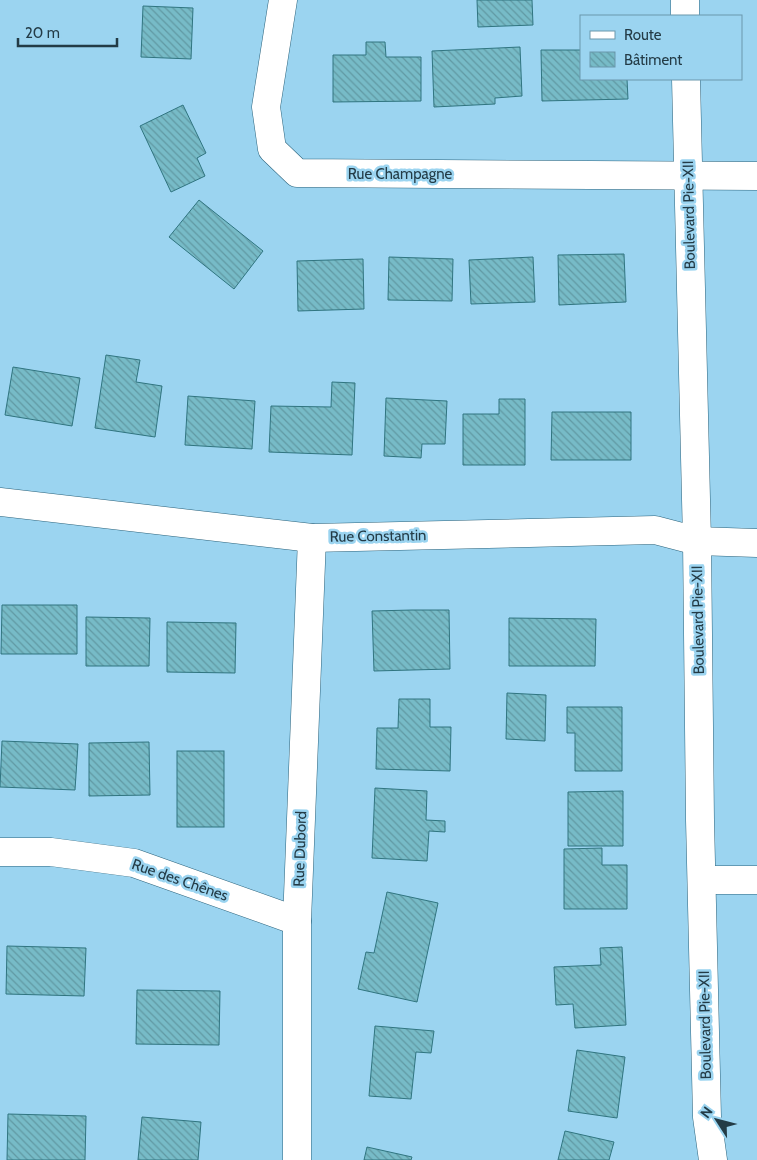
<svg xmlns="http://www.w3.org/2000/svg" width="757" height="1160" font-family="Cabin,sans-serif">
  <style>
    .building { fill: url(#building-back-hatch); stroke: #307580 }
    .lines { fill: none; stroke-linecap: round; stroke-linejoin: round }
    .minor-casing { stroke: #2b637c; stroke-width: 29 }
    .tertiary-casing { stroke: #2b637c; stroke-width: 29 }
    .minor { stroke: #fff; stroke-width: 28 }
    .tertiary { stroke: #fff; stroke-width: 28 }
    .labels { text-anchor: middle; stroke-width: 5; stroke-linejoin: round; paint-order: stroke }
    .street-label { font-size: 15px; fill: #233b46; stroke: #9bd4f0 }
  </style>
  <defs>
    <pattern id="building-back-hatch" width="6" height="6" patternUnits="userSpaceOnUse" patternTransform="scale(1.25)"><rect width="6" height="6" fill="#77bbc7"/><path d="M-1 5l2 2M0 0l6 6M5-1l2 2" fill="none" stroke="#6199a3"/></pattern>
  </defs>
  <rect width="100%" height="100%" fill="#9bd4f0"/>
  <g class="building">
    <polygon points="477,0 532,0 533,25 478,27"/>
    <polygon points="143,6 193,8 191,59 141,57"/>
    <polygon points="366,42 385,42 386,57 421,57 421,101 333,102 333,55 366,55"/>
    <polygon points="520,47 522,96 495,98 495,104 434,107 432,51"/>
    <polygon points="541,50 581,50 581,79 627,79 628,99 542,101"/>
    <polygon points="183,105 206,153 197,158 205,176 171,192 140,126"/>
    <polygon points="199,200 263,251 234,289 169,237"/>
    <polygon points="624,254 626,302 559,305 558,255"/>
    <polygon points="389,257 453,259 452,301 388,300"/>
    <polygon points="533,257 535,302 471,304 469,260"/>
    <polygon points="363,259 364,309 298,311 297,261"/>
    <polygon points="106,355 140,360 136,382 162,386 155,437 95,428"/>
    <polygon points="13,367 80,378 72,426 5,415"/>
    <polygon points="332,382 355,383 352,455 269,452 271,406 331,407"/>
    <polygon points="188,396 255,401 252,449 185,445"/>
    <polygon points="386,398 447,401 445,444 422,444 421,458 384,456"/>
    <polygon points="499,399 525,399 525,465 463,465 463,414 499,414"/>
    <polygon points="552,412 631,412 631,460 551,460"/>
    <polygon points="2,605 77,605 77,654 1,654"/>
    <polygon points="412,610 449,610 450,669 374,671 372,611"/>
    <polygon points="86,617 150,618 149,666 86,666"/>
    <polygon points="509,618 596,619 595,666 509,666"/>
    <polygon points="167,622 236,623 235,673 167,672"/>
    <polygon points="507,693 546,695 545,741 506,739"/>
    <polygon points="399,699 430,699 430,727 451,727 450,771 376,769 377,728 398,728"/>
    <polygon points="567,707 622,707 622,771 575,771 575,733 567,733"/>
    <polygon points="2,741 78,744 75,790 0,787"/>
    <polygon points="149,742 150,795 89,796 89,743"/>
    <rect x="177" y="751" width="47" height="76"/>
    <polygon points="375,788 427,791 426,820 445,821 445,832 429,831 427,861 372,858"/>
    <polygon points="623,791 623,846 568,846 568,792"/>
    <polygon points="602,848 602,865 627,865 627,909 564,909 564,849"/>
    <polygon points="387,892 438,903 417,1002 358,989 366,952 374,953"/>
    <polygon points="7,946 86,948 84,996 6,994"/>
    <polygon points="622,947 626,1025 575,1028 573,1004 556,1005 554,967 601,965 600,948"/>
    <polygon points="137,990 220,991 219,1045 136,1044"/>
    <polygon points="375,1026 434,1031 431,1053 416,1052 411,1099 369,1096"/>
    <polygon points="577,1050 625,1057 617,1118 568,1111"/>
    <polygon points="8,1114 86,1116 85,1160 7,1160"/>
    <polygon points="142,1117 201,1122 198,1160 138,1160"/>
    <polygon points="565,1131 614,1142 609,1160 558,1160"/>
    <polygon points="367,1147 412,1157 411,1160 364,1160"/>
  </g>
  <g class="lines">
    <g class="minor-casing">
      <g id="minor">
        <polyline points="283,0 266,107 272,149 297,173 757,176"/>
        <polyline points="697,541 757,543"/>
        <polyline points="0,852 51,852 134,863 297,921"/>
        <polyline points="702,880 757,880"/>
        <polyline points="297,1160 297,921 312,538"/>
      </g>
    </g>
    <g class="tertiary-casing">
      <g id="tertiary">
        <polyline points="685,0 685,16"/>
        <polyline points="686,79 697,541 700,820 707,1117 713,1160"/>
        <polyline points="0,502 312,538 655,530 697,541"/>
      </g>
    </g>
    <use href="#minor" class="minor"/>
    <use href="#tertiary" class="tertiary"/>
  </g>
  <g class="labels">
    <g class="street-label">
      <text x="400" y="179">Rue Champagne</text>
      <text transform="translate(689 215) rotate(-91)" y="5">Boulevard Pie-XII</text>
      <text transform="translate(378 536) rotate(-1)" y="5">Rue Constantin</text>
      <text transform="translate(698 620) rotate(-91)" y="5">Boulevard Pie-XII</text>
      <text transform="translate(300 849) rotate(-88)" y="5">Rue Dubord</text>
      <text transform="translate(180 880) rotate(19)" y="5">Rue des Chênes</text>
      <text transform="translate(705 1025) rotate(-91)" y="5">Boulevard Pie-XII</text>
    </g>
  </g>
  <rect x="580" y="15" width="162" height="65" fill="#9bd4f0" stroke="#6b97ac"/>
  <rect x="590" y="31" width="25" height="8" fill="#ffffff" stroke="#6b97ac"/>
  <text x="624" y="40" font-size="15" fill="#233b46">Route</text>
  <rect x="590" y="52" width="25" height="15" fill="url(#building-back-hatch)" stroke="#6b97ac"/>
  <text x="624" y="65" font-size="15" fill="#233b46">Bâtiment</text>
  <g transform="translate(717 1120) rotate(306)" stroke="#9bd4f0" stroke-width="4" paint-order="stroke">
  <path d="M0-4L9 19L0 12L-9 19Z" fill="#233b46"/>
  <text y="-8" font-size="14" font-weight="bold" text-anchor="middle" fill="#233b46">N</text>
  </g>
  <path d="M18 38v8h99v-8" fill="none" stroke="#233b46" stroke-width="2.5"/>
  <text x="25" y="38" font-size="15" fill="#233b46" stroke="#9bd4f0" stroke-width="4" paint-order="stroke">20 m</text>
</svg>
